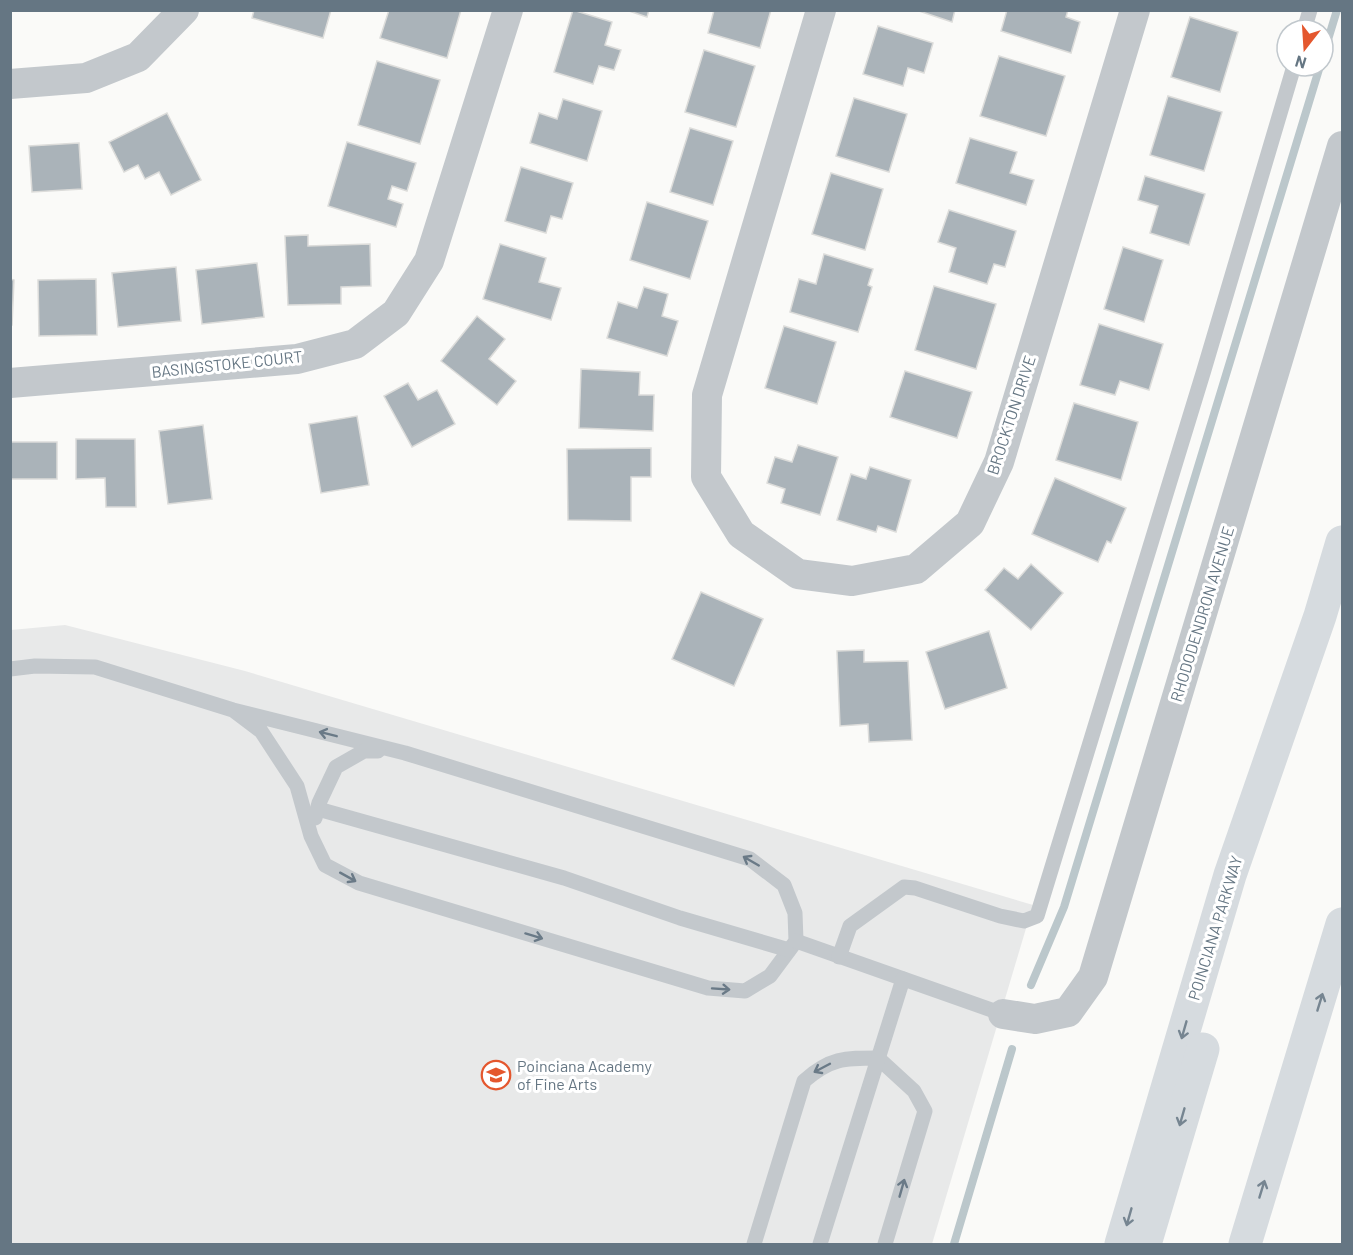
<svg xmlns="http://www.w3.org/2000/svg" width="1353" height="1255" font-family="Barlow,sans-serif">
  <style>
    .built { fill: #e8e9e9 }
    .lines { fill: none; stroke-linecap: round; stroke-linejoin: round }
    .stream { stroke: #bbc7cb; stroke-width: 8 }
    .building { fill: #aab3b9; stroke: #dcdcda; stroke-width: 1.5 }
    .lane { stroke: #c3c8cc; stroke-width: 15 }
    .street { stroke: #c3c8cc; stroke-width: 30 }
    .highway { stroke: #d6dbdf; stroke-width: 33 }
    .oneway { stroke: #6a7a87 }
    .oneway2 { stroke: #768591 }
    .labels { text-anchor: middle; stroke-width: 6; stroke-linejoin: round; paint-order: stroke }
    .street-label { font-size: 16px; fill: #657683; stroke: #fff }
    .poi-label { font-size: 16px; fill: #657683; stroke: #fff; text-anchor: start }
  </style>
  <rect width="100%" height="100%" fill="#fafaf8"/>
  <polygon class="built" points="65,625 245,671 1033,905 932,1244 11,1244 11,630"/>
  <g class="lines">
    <g class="stream">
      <polyline points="1323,56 1337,10"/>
      <polyline points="1031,985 1064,907 1320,66"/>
      <polyline points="954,1244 1012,1049"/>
    </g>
  </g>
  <g class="building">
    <polygon points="254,10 331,10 323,38 252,18"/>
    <polygon points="389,10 461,10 447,58 380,38"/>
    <polygon points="573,10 612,22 605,45 621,50 614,70 599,66 593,84 554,72"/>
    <polygon points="626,10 649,10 647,17"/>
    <polygon points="714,10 771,10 760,48 708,33"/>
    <polygon points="916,10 955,10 952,22"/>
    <polygon points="1007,10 1068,10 1066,17 1080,22 1071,53 1001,31"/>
    <polygon points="1190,17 1238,32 1220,92 1171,77"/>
    <polygon points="878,26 933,43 924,73 908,68 903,86 863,74"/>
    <polygon points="704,50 755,66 736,127 685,112"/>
    <polygon points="999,56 1065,76 1046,136 980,116"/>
    <polygon points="377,61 440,80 420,144 358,125"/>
    <polygon points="1168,96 1222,112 1204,171 1150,155"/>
    <polygon points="854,98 907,114 889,172 836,156"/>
    <polygon points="563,99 602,111 587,161 530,143 539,113 557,119"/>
    <polygon points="167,113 201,180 171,195 159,172 145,179 138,165 124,172 109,142"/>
    <polygon points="690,128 733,141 713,205 670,192"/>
    <polygon points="970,138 1017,152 1010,173 1034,180 1026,205 956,183"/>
    <polygon points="347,142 416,163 407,191 392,186 388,199 403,204 396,227 328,206"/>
    <polygon points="79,143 82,189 32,192 29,146"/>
    <polygon points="521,167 573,183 562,219 551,216 546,233 505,221"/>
    <polygon points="831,173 883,189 865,250 812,234"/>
    <polygon points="1145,176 1205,194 1189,245 1150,233 1158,206 1138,200"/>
    <polygon points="647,202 708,221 690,279 630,260"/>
    <polygon points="949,210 1016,231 1005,267 994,264 987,284 949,272 956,248 938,242"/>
    <polygon points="308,235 308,246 370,244 371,286 341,287 341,304 288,305 285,236"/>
    <polygon points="500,244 546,258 539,282 561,288 551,320 483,299"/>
    <polygon points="1123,247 1163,260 1144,322 1104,309"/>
    <polygon points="824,254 873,269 868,285 872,287 858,332 790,312 799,279 816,284"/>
    <polygon points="257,263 264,317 202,324 196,270"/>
    <polygon points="176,267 181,321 118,327 112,273"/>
    <polygon points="10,279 14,280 12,325 10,325"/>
    <polygon points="96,279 97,335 39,336 38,280"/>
    <polygon points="934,286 996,304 976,369 915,350"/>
    <polygon points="644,287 668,294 662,316 678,321 667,356 607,338 618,302 637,308"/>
    <polygon points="477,316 505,339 489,359 516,381 497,405 441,361"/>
    <polygon points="1099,324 1163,344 1149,390 1120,381 1115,395 1080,385"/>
    <polygon points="784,326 836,342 817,404 765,388"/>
    <polygon points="581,369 640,372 639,395 654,395 653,431 579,428"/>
    <polygon points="905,371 972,392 957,438 890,417"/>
    <polygon points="408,383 418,400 437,390 455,424 412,447 384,396"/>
    <polygon points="1074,403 1138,422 1121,480 1056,460"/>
    <polygon points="357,416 369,485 321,493 309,424"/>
    <polygon points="203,425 212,499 168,504 159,431"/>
    <polygon points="76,439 135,439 136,507 106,507 105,478 76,479"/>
    <rect x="10" y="442" width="47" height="37"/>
    <polygon points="798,445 838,457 820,515 781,503 785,489 767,483 775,457 792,462"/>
    <polygon points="651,448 651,477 631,477 631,521 568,520 567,449"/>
    <polygon points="870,467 911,480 896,532 878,526 876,532 837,520 851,474 866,479"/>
    <polygon points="1055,478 1126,508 1111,543 1107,541 1098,562 1032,534"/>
    <polygon points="1031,564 1063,593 1031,630 985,590 1004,568 1018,579"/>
    <polygon points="701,592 763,619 734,686 672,659"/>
    <polygon points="989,631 1007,688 945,709 926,652"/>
    <polygon points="864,650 864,662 908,661 912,740 869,742 868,724 840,726 837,651"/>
  </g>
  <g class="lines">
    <g class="lane">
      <polyline points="1304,30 1310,10"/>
      <polyline points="10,669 35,666 95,667 233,710 405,753 750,859 784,885 795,913 796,941 770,976 745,991 708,988 359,883 325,865 311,836 297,786 261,731 233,710"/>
      <polyline points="318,809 564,878 680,918 789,950"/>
      <polyline points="315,818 319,803 336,767 364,751 378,751"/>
      <polyline points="796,941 1003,1014"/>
      <polyline points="839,957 850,926 904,887 915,888 1000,916 1024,921 1037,916 1204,370 1294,66"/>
      <path d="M754 1244 804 1081C830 1058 844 1058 878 1058L914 1091 925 1111 885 1244"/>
      <polyline points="820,1244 903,979"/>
    </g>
    <g class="street">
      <polyline points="821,10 707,395 706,477 741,534 798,574 852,581 916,569 970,523 999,462 1135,10"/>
      <polyline points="10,84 86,78 138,57 184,10"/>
      <polyline points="10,383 297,359 355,344 396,313 429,261 508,10"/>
      <polyline points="1003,1014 1035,1019 1068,1012 1093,977 1342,146"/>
    </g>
    <g class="highway">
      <polyline points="1121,1244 1230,875 1320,616 1342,542"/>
      <polyline points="1145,1244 1203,1049"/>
      <polyline points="1245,1244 1342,924"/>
    </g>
  </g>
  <defs><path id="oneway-shaft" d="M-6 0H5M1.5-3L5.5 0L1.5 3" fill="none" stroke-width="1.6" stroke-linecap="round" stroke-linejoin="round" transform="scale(1.5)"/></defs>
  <g class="oneway">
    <use href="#oneway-shaft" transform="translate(328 734) rotate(-166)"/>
    <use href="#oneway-shaft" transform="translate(751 861) rotate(-150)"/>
    <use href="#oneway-shaft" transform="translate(348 877) rotate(29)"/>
    <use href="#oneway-shaft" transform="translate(534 936) rotate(17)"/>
    <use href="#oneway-shaft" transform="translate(721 989) rotate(4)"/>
    <use href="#oneway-shaft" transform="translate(822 1068) rotate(152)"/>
    <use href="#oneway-shaft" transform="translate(902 1188) rotate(-74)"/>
  </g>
  <g class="oneway2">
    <use href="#oneway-shaft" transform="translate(1320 1002) rotate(-73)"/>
    <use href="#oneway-shaft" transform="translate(1184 1030) rotate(106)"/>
    <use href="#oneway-shaft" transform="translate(1182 1117) rotate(106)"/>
    <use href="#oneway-shaft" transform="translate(1262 1189) rotate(-73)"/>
    <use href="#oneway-shaft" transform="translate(1129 1217) rotate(106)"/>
  </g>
  <defs>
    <g id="school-ring" transform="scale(1.5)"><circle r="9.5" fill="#fff" stroke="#e4572e" stroke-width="1.5"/><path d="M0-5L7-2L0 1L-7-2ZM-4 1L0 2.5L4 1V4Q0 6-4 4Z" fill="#e4572e"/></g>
  </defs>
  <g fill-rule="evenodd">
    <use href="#school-ring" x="496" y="1075"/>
  </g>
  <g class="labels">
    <g class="street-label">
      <text transform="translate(227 364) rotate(-6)" y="6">BASINGSTOKE COURT</text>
      <text transform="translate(1011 415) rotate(-72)" y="6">BROCKTON DRIVE</text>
      <text transform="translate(1202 614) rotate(-73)" y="6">RHODODENDRON AVENUE</text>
      <text transform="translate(1215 928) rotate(-73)" y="6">POINCIANA PARKWAY</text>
    </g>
    <g class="poi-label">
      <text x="517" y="1072">Poinciana Academy<tspan x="517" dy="18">of Fine Arts</tspan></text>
    </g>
  </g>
  <rect width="1353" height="1255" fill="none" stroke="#657683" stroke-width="24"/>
  <g transform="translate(1305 48) rotate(197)"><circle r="28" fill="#ffffff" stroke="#c1c8cd" stroke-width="1.5"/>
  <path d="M0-4.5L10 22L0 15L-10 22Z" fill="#e4572e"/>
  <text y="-9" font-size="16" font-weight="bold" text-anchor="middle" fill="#657683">N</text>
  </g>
</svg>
